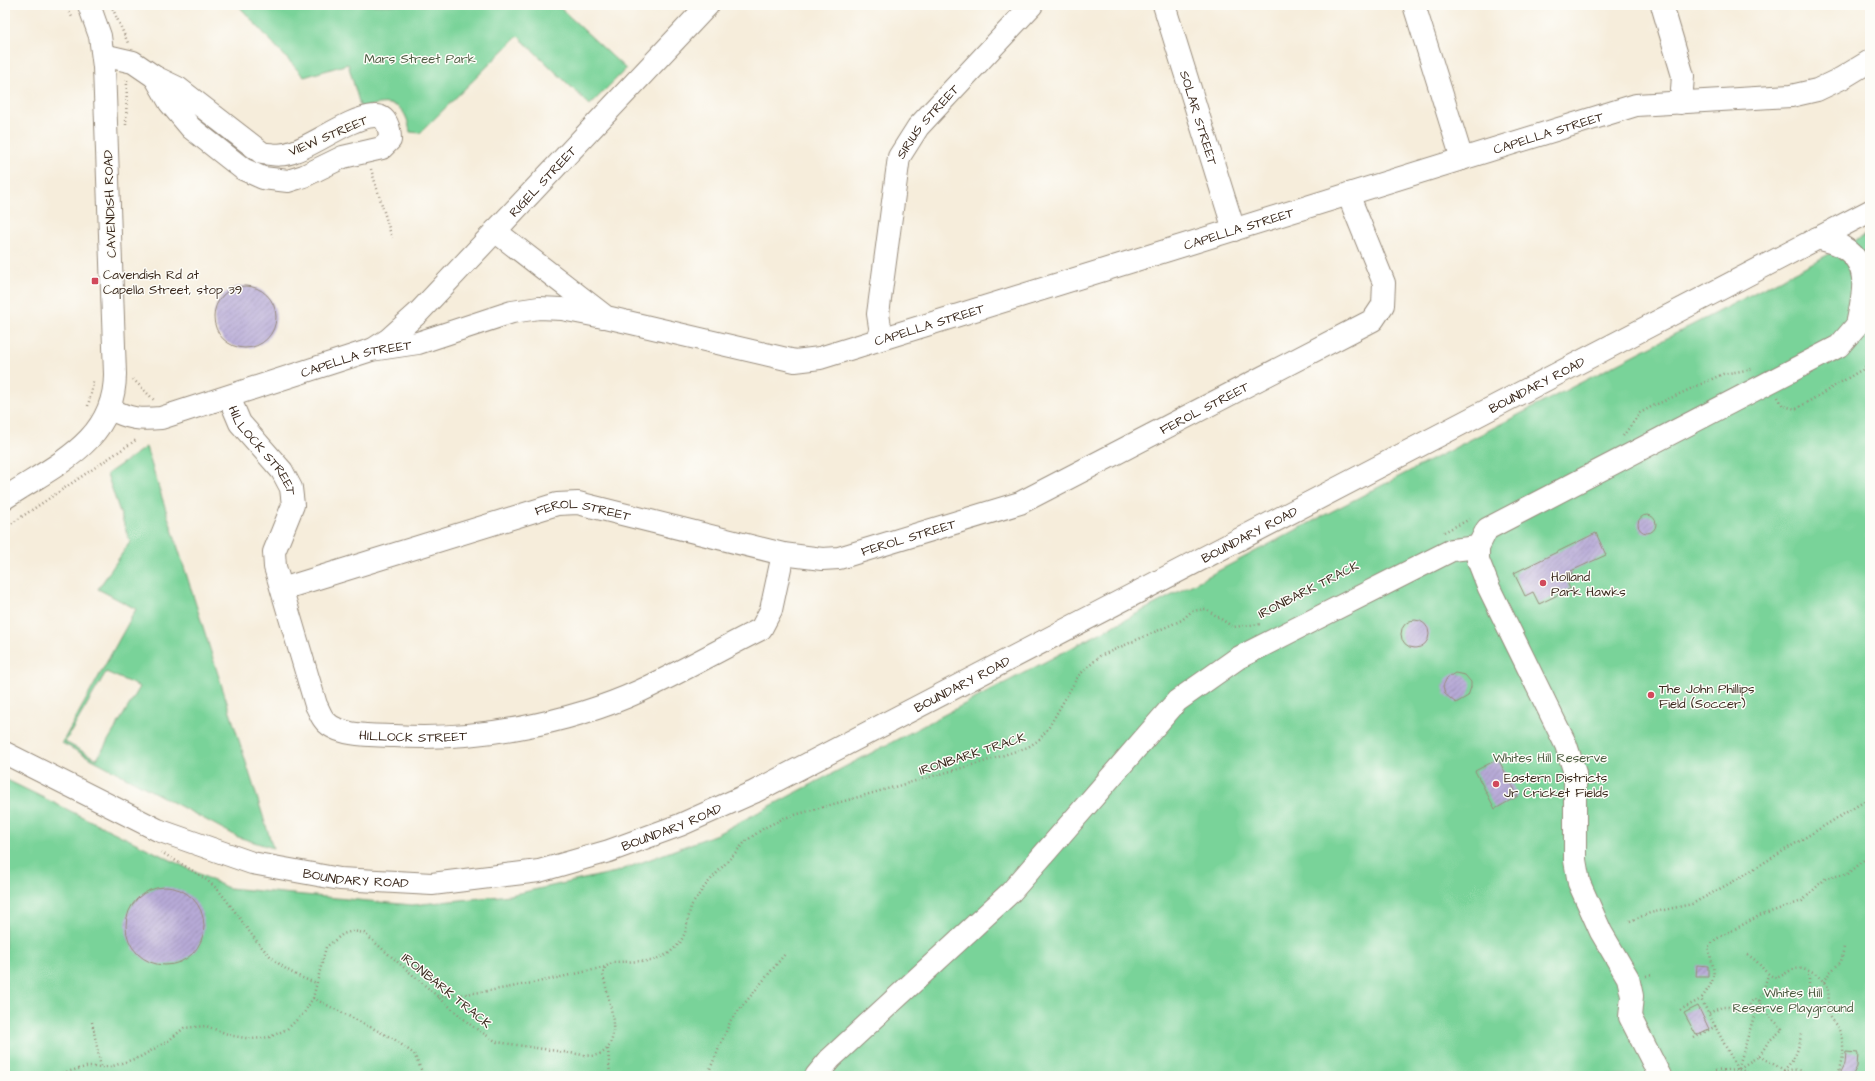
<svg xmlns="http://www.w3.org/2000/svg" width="1875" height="1081" font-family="'Architects Daughter',sans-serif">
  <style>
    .park { fill: #79d399; stroke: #5a7e5c; fill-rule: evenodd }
    .building { fill: url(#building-hatch) }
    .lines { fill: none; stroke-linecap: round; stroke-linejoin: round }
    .minor-casing { stroke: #988c7c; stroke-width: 24 }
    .major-casing { stroke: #988c7c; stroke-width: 24 }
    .path { stroke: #988c7c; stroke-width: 2.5; stroke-dasharray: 1 3; stroke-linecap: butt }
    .minor { stroke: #fff; stroke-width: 22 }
    .major { stroke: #fff; stroke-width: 22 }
    .poi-dot { fill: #d1495b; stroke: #fdfcf7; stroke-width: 1.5 }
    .labels { text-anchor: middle; stroke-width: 3; stroke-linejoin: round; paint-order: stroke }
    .park-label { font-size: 13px; fill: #4e5d43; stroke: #fdfcf7 }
    .street-label { font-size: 13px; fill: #3b2a1e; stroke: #fdfcf7 }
    .poi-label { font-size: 13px; fill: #3b2a1e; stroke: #fdfcf7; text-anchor: start }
  </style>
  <defs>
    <pattern id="building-hatch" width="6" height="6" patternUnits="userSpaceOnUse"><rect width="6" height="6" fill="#b7aad7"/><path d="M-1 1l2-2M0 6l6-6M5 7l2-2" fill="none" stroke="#968bae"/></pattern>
  </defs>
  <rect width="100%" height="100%" fill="#fdfcf7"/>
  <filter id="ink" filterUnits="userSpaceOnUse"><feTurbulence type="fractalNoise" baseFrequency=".025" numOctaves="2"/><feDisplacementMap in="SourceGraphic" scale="8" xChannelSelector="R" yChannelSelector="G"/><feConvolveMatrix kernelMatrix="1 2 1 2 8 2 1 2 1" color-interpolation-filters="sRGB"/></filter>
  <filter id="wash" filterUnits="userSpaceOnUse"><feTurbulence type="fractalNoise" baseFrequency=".012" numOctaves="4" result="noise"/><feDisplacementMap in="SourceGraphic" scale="16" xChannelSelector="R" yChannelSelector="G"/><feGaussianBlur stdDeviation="0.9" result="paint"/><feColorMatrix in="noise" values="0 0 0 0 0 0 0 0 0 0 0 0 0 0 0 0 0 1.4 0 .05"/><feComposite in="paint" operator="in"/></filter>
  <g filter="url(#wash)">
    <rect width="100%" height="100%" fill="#f6eddb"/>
    <g class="park">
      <path d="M238 5H557L626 69 590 105 518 36 420 133 410 132C409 127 408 121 406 117 398 98 376 103 361 109L348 64 304 77Z"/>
      <polygon points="1870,233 1870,1076 5,1076 5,779 228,888 412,905 510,895 616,872 717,834 1319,518"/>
      <path d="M146 447 263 816 273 848 238 837 62 743 136 609 98 589 130 542 107 474ZM106 672 140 687 97 759 65 742Z"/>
    </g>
    <g id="blocks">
      <g class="building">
        <circle cx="245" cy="317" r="31"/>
        <circle cx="1647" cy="524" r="9"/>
        <polygon points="1596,533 1606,555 1571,571 1572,574 1565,577 1570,589 1539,604 1533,592 1525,596 1514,573"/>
        <circle cx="1415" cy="634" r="14"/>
        <polygon points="1455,673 1465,675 1471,682 1471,687 1468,696 1456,703 1445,694 1443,686 1447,678"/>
        <polygon points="1498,759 1518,796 1495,809 1475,771"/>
        <circle cx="165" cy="926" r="39"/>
        <polygon points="1697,965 1708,966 1708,977 1696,977"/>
        <polygon points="1698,1006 1709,1029 1696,1035 1684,1013"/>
        <polygon points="1846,1052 1858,1053 1857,1067 1852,1076 1839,1076 1845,1064"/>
      </g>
    </g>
  </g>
  <g filter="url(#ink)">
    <use href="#blocks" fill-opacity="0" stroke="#988c7c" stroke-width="1"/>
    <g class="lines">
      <g class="minor-casing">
        <g id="minor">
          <path id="s1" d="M1164 5 1234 230"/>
          <polyline points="1414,5 1462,159"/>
          <polyline points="1662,5 1683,76 1681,103"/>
          <polyline points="103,55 133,62 155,77"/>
          <path d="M155 77 178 88 262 153C274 155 284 156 295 151 317 143 352 117 374 116 387 115 390 129 390 140L382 148 343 157 304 176 288 181 263 178 243 169 191 128 170 103Z"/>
          <path id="s2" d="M495 231 606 317 795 361 820 358 1636 105 1791 96 1817 90 1842 78 1870 61"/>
          <path d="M1817 238C1825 240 1834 242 1841 246 1873 264 1863 295 1857 325"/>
          <path id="s3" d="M884 337 880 327 878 314 899 157 918 127 1032 5"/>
          <path id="s4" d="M375 348 389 339 419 312 708 5"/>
          <path id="s5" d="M229 397 240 423 282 471 291 488 293 505 274 552 275 567 316 705C319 710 321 717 325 721 339 737 375 735 395 736 474 741 568 724 640 691 681 672 721 649 761 629L771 610 783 554"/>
          <path id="s6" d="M110 409C130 419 139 420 161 418L371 350 418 343 512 312 539 308 562 309 603 317"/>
          <path id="s7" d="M282 589 557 504 578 503 783 554 822 559 839 558 1020 503 1373 320 1383 305 1384 283 1348 194"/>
          <polyline points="816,1076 830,1059 1011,892 1177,701 1238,658 1452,550 1478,547"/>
          <polyline points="1660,1076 1630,1017 1632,996 1628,978 1601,932 1579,883 1575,860 1575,773 1566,745 1489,588 1478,560 1478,547 1487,529 1839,346 1870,310"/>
        </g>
      </g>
      <g class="major-casing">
        <g id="major">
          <path d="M5 498C54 465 115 442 115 374L104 67 100 36 89 5"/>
          <path id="s8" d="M5 753 158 830 252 863 340 879 432 884 539 871 609 851 680 825 754 792 1870 211"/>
        </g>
      </g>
      <g class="path">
        <polyline points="66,5 72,17"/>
        <polyline points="111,5 128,43"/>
        <polyline points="126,125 127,80"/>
        <polyline points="371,169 392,238"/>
        <polyline points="133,379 154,400"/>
        <polyline points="1778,397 1783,406 1796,409 1863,369 1870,362"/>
        <polyline points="88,406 94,380"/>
        <polyline points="1623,436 1640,413 1651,407 1723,374 1753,369"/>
        <polyline points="5,528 136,440"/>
        <polyline points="1444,532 1472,518"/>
        <path d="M161 852C179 863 205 876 219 891 250 928 266 969 317 983"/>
        <polyline points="1630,921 1650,913 1692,904 1734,881 1870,798"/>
        <path d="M1747 955C1762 962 1761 972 1776 978 1783 976 1789 970 1795 969 1807 966 1827 980 1828 991 1830 999 1826 1008 1829 1016 1831 1020 1836 1024 1838 1028 1846 1043 1844 1062 1837 1076"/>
        <polyline points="1646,976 1653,975"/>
        <polyline points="1824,982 1830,972 1841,962 1844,947"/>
        <polyline points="1809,988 1809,972"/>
        <path d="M438 997C495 992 550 980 605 967"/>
        <polyline points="313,998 394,1039 414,1054 424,1076"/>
        <polyline points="1760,1001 1768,975"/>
        <polyline points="1680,1010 1701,999"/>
        <polyline points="1709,1013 1722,1007 1728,1007 1742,1013 1751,1010 1757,1013 1763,1008 1760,1001 1754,999 1751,1002 1749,1006 1751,1010"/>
        <polyline points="1755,1013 1738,1069 1759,1056 1769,1041 1783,1029 1762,1010"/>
        <polyline points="92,1022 101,1067"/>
        <polyline points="1694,1038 1716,1026"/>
        <polyline points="608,1049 610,1076"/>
        <path d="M1759 1056 1784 1070C1795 1059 1799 1050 1801 1034"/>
        <polyline points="1715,1071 1738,1069 1757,1076"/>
        <path d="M51 1076 86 1067H110L140 1057 168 1041 184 1028 206 1026 233 1036 252 1039 270 1037 287 1029 304 1013 313 998 326 947 343 934 353 931 364 933 472 1026 497 1042 590 1056C629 1054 608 999 603 975L605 967 613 962 651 961 668 954 680 943 685 933 691 906 705 886 746 841 764 828 784 818 983 762 1028 747 1039 740 1049 727 1078 676 1100 656 1182 620 1192 611 1206 609 1233 627 1261 624"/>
        <polyline points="707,1076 731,1020 785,954"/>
        <path d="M1741 1076 1701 999C1718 976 1715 974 1708 947L1716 939 1759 916 1802 901 1826 878 1848 874 1870 855"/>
        <path d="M1776 1076C1787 1068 1799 1067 1810 1076"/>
      </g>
      <use href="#minor" class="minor"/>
      <use href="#major" class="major"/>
    </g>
  </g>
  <g class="poi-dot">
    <rect x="91" y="277" width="8" height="8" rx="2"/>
    <circle cx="1543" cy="583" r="4"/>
    <circle cx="1651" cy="695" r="4"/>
    <circle cx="1496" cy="784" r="4"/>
  </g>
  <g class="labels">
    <g class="park-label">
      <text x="420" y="63">Mars Street Park</text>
      <text x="1550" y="762">Whites Hill Reserve</text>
      <text x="1793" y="997">Whites Hill<tspan x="1793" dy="15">Reserve Playground</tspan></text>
    </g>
    <g class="street-label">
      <text dy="5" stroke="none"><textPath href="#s1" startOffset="118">SOLAR STREET</textPath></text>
      <text dy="5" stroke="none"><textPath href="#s3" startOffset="228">SIRIUS STREET</textPath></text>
      <text dy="5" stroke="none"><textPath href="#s2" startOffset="1122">CAPELLA STREET</textPath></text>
      <text transform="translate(328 135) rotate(-23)" y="5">VIEW STREET</text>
      <text dy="5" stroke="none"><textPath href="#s4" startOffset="237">RIGEL STREET</textPath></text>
      <text transform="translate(109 204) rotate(-92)" y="5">CAVENDISH ROAD</text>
      <text dy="5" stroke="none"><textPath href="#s2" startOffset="798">CAPELLA STREET</textPath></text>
      <text dy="5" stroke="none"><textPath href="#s2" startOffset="474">CAPELLA STREET</textPath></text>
      <text dy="5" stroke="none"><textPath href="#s6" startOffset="257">CAPELLA STREET</textPath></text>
      <text dy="5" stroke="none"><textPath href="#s8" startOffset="1672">BOUNDARY ROAD</textPath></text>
      <text dy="5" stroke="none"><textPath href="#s7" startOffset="973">FEROL STREET</textPath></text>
      <text dy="5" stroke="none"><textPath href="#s5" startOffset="64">HILLOCK STREET</textPath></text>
      <text dy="5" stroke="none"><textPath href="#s7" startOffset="314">FEROL STREET</textPath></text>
      <text dy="5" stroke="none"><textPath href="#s8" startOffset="1348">BOUNDARY ROAD</textPath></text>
      <text dy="5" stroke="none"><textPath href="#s7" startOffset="649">FEROL STREET</textPath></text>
      <text transform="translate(1308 589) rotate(-27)" y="5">IRONBARK TRACK</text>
      <text dy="5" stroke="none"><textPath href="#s8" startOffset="1024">BOUNDARY ROAD</textPath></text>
      <text dy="5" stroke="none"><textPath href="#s5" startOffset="448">HILLOCK STREET</textPath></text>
      <text transform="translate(972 753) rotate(-18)" y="5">IRONBARK TRACK</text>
      <text dy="5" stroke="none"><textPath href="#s8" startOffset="700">BOUNDARY ROAD</textPath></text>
      <text dy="5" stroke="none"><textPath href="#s8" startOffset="376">BOUNDARY ROAD</textPath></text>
      <text transform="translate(447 990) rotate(39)" y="5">IRONBARK TRACK</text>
    </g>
    <g class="poi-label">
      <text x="103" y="279">Cavendish Rd at<tspan x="103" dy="15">Capella Street, stop 39</tspan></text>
      <text x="1551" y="581">Holland<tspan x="1551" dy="15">Park Hawks</tspan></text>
      <text x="1659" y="693">The John Phillips<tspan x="1659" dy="15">Field (Soccer)</tspan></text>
      <text x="1504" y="782">Eastern Districts<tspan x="1504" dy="15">Jr Cricket Fields</tspan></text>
    </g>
  </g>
  <rect width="1875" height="1081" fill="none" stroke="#fdfcf7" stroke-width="20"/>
</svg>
